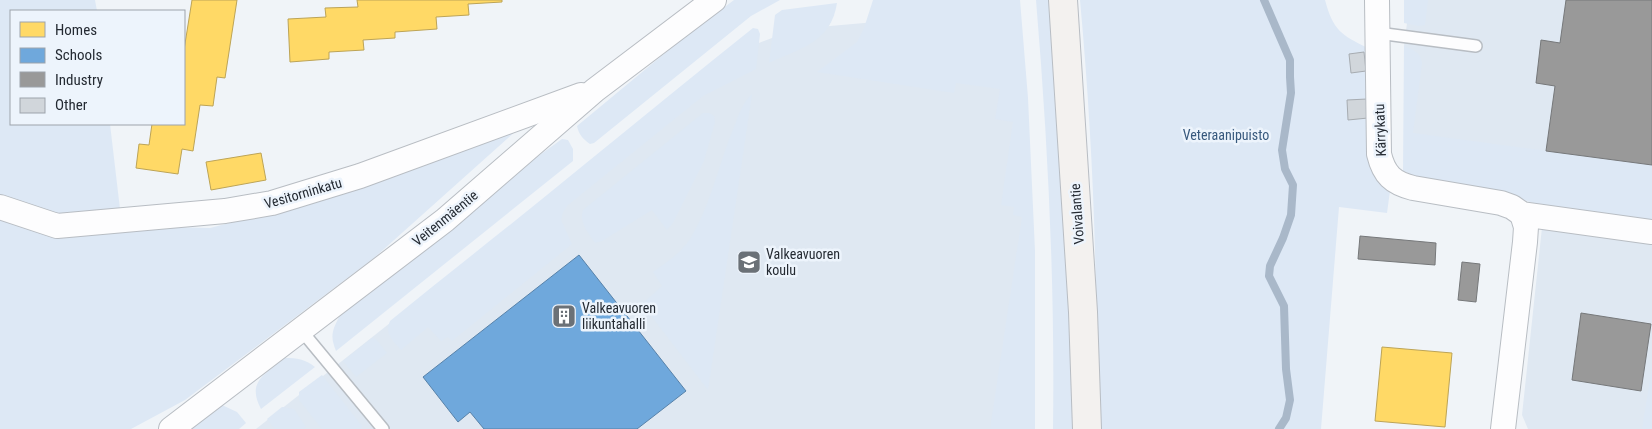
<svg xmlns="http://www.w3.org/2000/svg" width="1652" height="429" font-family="'Roboto Condensed',sans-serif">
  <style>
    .built { fill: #dfe8f2 }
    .green { fill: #dde8f5 }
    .homes { fill: #ffd966; stroke: #bda456 }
    .schools { fill: #6fa8dc; stroke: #5882a9 }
    .industry { fill: #999; stroke: #76787a }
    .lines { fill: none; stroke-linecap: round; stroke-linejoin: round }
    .stream { stroke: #a9b8c9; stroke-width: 8 }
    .building { fill: #d1d6db; stroke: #a7acb1 }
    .lane-casing { stroke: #b8bdc3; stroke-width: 14 }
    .street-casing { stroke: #b8bdc3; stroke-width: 26 }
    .secondary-casing { stroke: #b8bdc3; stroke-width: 30 }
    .lane { stroke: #fdfdfe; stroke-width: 11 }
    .street { stroke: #fdfdfe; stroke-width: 24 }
    .secondary { stroke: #f3f1ef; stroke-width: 28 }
    .labels { text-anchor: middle; stroke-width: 5; stroke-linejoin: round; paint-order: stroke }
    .street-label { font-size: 14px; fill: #242a32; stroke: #edf4fc }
    .park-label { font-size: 14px; fill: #38597d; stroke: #edf4fc }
    .poi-label { font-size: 14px; fill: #242a32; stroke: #edf4fc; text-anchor: start }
  </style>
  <rect width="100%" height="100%" fill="#f0f4f8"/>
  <g class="built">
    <polygon points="1410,0 1652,0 1652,429 1528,429 1522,415 1546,190 1406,171 1404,46"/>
    <polygon points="989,12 1026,97 1035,429 256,429 696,81 748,47 796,29"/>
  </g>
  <g class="green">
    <polygon points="0,0 95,0 97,11 11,11 11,124 110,124 122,226 210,228 298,205 518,129 374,258 185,400 131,429 0,429"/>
    <path d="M734 0H780L751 16 594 143 590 144C583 139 579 135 577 126L682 39Z"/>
    <polygon points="873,0 1020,0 1028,98 1035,251 1035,429 990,429 1022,217 1013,215 1014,207 1001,205 1013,122 995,119 1000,89 956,83 954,93 817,72 857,42 864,28"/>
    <path d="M1036 0H1054L1074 370 1073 429H1053C1055 286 1048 143 1036 0Z"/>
    <path d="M1080 0H1325C1333 30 1341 35 1368 48L1367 152 1372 169 1390 191 1387 213 1339 207 1321 429H1095C1099 286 1093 142 1080 0Z"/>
    <polygon points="1404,0 1428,0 1425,25 1418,26 1404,23"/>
    <path d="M837 3C831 43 800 48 769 63L775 15 782 10Z"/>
    <path d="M753 28 758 29 760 34 756 69 703 96 568 205 563 212 561 220 572 244 452 341 448 337 441 341 428 327 401 350C393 340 384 334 390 321 455 268 521 217 585 164 641 119 696 73 753 28Z"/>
    <path d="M1404 46C1414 50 1420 52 1422 63L1413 133 1652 165V223L1555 207 1536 204 1493 190 1415 176 1403 171Z"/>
    <path d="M752 94 708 390 642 304 662 286 653 272C667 262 681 253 690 239 711 205 719 163 734 127 739 115 742 103 752 94Z"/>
    <path d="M703 113H709L714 116 715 122 704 161 673 223 667 230 652 210 602 241 595 243C588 232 579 223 583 210Z"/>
    <path d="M562 139 568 140 573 149V161L336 351C330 336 332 331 339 317L523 167Z"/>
    <polygon points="372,338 376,339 387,353 356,377 343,361"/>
    <path d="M285 358C297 358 305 359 315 367L261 409C246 381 266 374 285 358Z"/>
    <polygon points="1652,367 1652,429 1642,429"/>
    <polygon points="322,375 362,426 361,429 322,429 299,400 299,392"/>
    <polygon points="222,405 237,412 246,423 239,429 190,429"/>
    <polygon points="282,407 294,409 306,427 303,429 275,429 267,419"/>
  </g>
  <g class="homes">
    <polygon points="192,0 237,0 225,78 217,77 213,106 200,105 193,151 182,149 178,174 136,168 139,144 149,145 152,124 184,124 184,50"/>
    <polygon points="357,0 502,0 502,2 468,4 469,15 436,17 437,29 395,32 395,38 363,40 364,50 329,52 329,59 290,62 288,19 326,17 325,8 358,7"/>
    <polygon points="261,153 266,180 211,190 206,162"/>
    <polygon points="1382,347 1452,353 1445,427 1375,421"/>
  </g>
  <polygon class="schools" points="579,255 686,391 637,429 484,429 470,412 458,422 423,377"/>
  <g class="industry">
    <polygon points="1566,0 1652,0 1652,165 1546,151 1555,86 1536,83 1541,40 1560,43"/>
    <polygon points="1360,236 1436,243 1435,265 1358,259"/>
    <polygon points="1462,262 1480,264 1476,302 1458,300"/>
    <polygon points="1581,313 1651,324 1641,391 1572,380"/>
  </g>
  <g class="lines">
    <polyline class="stream" points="1264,0 1290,60 1290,77 1291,93 1282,150 1285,169 1293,185 1291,215 1283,238 1270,266 1269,276 1284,306 1286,369 1290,400 1286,418 1279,429"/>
  </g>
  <g class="building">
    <polygon points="1364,52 1366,71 1351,73 1349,54"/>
    <polygon points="1367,99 1368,118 1348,120 1347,100"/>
  </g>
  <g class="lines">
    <g class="lane-casing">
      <g id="lane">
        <polyline points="1378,33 1476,46"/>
        <polyline points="301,330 383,429"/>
      </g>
    </g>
    <g class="street-casing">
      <g id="street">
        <path d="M1377 0 1379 154C1384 175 1393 183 1413 188L1501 203 1512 207 1522 214 1652 232"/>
        <polyline points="0,207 57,226 225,211 272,203 360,176 581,95"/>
        <polyline points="171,429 445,220 595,90 714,0"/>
        <polyline points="1503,429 1525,242 1526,227 1522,214"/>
      </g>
    </g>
    <g class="secondary-casing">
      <polyline id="secondary" points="1063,0 1083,312 1087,429"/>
    </g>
    <use href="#lane" class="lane"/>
    <use href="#street" class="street"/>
    <use href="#secondary" class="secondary"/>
  </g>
  <defs>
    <g id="school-square" transform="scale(1.25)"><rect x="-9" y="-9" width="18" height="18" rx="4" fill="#6b7177" stroke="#edf4fc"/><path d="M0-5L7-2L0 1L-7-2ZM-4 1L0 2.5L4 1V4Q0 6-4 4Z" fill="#fff"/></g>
    <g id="building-square" transform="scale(1.25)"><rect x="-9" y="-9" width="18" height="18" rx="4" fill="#6b7177" stroke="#edf4fc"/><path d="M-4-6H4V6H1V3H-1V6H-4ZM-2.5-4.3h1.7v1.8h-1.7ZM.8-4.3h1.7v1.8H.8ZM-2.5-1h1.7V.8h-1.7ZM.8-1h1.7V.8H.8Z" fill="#fff"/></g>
  </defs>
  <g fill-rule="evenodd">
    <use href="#school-square" x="749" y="262"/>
    <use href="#building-square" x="564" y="316"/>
  </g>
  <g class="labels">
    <g class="street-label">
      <text transform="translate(1380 130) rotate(-92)" y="5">Kärrykatu</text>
      <text transform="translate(303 193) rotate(-16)" y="5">Vesitorninkatu</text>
      <text transform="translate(1077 214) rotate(-94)" y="5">Voivalantie</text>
      <text transform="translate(445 218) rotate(-39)" y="5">Veitenmäentie</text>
    </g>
    <g class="park-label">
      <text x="1226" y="140">Veteraanipuisto</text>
    </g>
    <g class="poi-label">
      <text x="766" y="259">Valkeavuoren<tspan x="766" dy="16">koulu</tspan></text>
      <text x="582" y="313">Valkeavuoren<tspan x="582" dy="16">liikuntahalli</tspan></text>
    </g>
  </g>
  <rect x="10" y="10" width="175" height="115" fill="#edf4fc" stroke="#9da3ab"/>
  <rect x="20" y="22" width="25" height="15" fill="#ffd966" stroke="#9da3ab"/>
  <text x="55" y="35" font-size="15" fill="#242a32">Homes</text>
  <rect x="20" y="48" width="25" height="15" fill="#6fa8dc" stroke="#9da3ab"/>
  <text x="55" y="60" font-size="15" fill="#242a32">Schools</text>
  <rect x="20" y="72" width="25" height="15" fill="#999999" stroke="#9da3ab"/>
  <text x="55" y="85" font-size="15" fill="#242a32">Industry</text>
  <rect x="20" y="98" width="25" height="15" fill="#d1d6db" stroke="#9da3ab"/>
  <text x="55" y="110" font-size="15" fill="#242a32">Other</text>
</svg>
